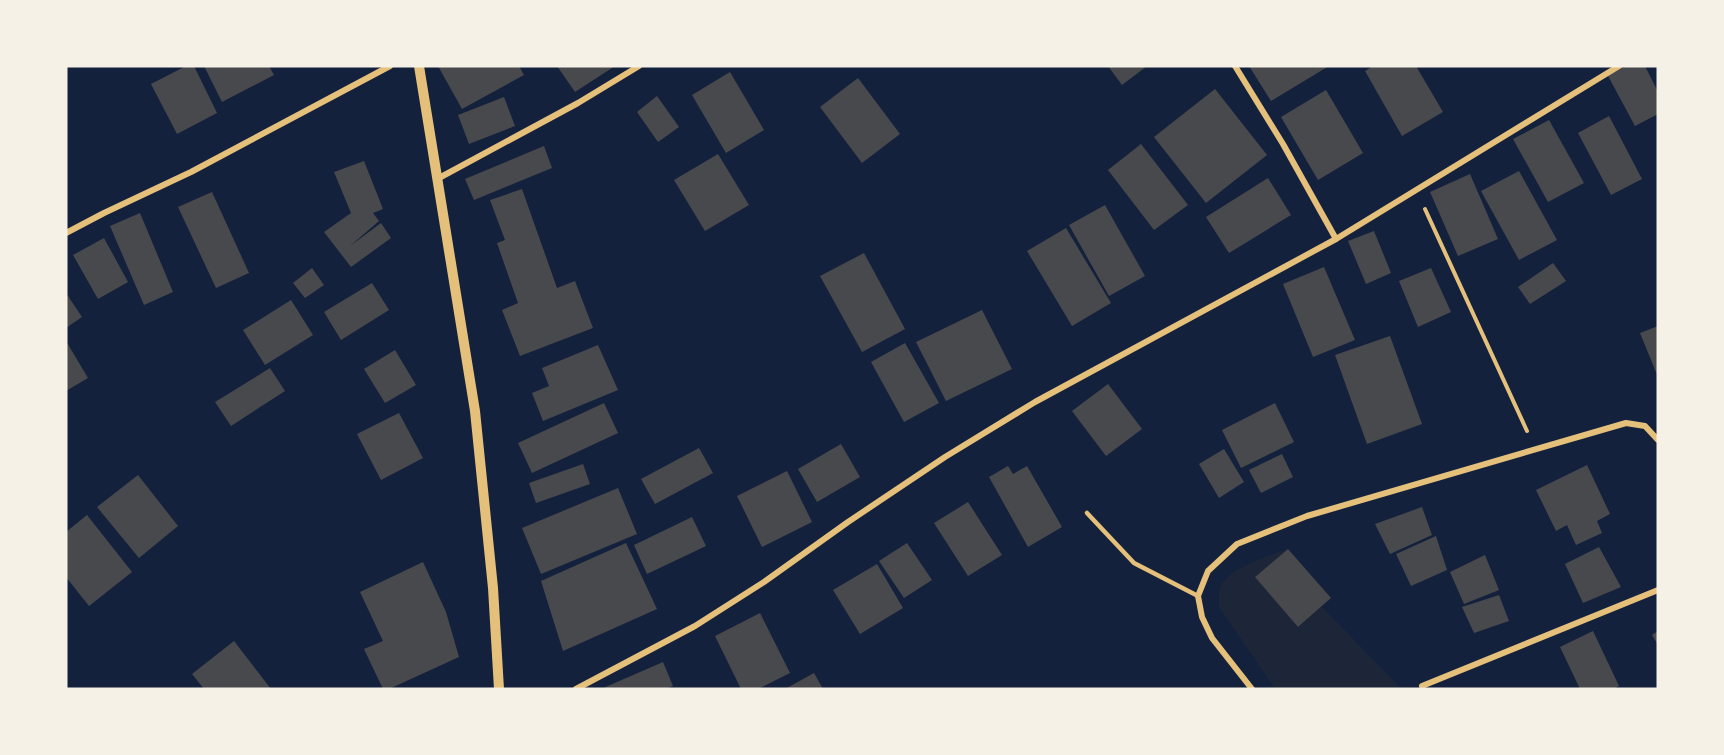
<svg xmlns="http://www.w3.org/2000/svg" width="1724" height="755" font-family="'Asap Condensed',sans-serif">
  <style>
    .green { fill: #1d2539 }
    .building { fill: #48494c }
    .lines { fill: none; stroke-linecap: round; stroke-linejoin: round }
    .path { stroke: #e5c07b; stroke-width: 4 }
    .service { stroke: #e5c07b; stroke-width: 4.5 }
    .minor { stroke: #e5c07b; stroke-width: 6 }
    .tertiary { stroke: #e5c07b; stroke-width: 10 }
  </style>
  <rect width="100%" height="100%" fill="#14213d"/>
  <path class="green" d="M1288 549 1256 576 1298 627 1322 607 1402 689H1275L1219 607C1219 599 1218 591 1222 584 1232 567 1270 555 1288 549Z"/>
  <g class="building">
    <polygon points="186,66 194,66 217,113 177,134 151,84"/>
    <polygon points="204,66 269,66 274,75 222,102"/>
    <polygon points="438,66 519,66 524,75 462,109"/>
    <polygon points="557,66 615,66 575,92"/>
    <polygon points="1108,66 1147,66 1122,85"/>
    <polygon points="1249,66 1329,66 1271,101"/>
    <polygon points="1373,66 1416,66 1443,112 1402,136 1365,71"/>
    <polygon points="1622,66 1645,66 1658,92 1658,114 1635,126 1607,74"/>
    <polygon points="730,72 764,130 726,153 692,95"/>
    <polygon points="858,78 900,134 862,163 820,107"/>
    <polygon points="1215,89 1267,155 1206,203 1154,137"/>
    <polygon points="1326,90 1363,153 1318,180 1281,117"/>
    <polygon points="657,96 679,127 658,142 637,112"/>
    <polygon points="504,97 515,126 469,144 458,115"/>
    <polygon points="1609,116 1642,179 1611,195 1578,133"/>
    <polygon points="1549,120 1584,183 1548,202 1513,139"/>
    <polygon points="1141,144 1188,205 1154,230 1108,170"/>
    <polygon points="544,146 552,168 474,200 465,179"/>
    <polygon points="718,154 749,205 705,231 674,180"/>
    <polygon points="364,161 383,209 373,213 379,221 350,246 381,223 391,238 351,267 324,232 351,213 334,172"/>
    <polygon points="1519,171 1557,240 1519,260 1481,191"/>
    <polygon points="1470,174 1498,239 1458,256 1430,192"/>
    <polygon points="1268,178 1291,215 1229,253 1206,217"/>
    <polygon points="522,189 557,288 575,281 593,328 520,356 502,310 518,303 497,243 505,240 490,200"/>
    <polygon points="212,192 249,273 216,288 178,207"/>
    <polygon points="1105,205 1145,276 1109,296 1069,225"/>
    <polygon points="140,213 173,292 144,305 110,226"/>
    <polygon points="1066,228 1111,303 1072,326 1027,251"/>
    <polygon points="1374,231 1391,273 1366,284 1348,241"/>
    <polygon points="104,238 128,282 98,299 73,255"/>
    <polygon points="864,253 905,329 862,352 820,276"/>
    <polygon points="1553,263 1566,281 1530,304 1518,287"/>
    <polygon points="1324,267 1355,340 1313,357 1283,284"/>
    <polygon points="312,268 324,285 305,298 293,283"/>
    <polygon points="1431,268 1451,312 1418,327 1399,281"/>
    <polygon points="372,283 389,310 341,340 324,312"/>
    <polygon points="66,293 82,317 66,328"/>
    <polygon points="291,300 313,335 265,365 243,330"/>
    <polygon points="982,310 1012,369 946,401 916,342"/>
    <polygon points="1658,326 1658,377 1640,333"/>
    <polygon points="1390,336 1422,424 1367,444 1335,355"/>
    <polygon points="66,341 88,378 66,391"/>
    <polygon points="905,343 939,403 904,422 871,362"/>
    <polygon points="598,345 618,390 543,421 532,393 549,386 542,368"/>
    <polygon points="395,350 416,385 385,403 364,369"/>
    <polygon points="270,368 285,391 231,426 215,402"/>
    <polygon points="1108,384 1142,429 1106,456 1072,411"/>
    <polygon points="604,403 618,433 532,473 518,443"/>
    <polygon points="1275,403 1294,442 1241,468 1222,430"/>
    <polygon points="399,413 423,458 381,480 357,434"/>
    <polygon points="841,444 860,477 817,502 798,469"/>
    <polygon points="699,448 713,473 655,504 641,479"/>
    <polygon points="1224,449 1244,482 1219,498 1199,464"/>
    <polygon points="1282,454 1293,477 1261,493 1249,470"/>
    <polygon points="583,464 590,484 536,503 529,483"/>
    <polygon points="1587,465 1610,514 1597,521 1602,533 1576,545 1567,525 1556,531 1536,490"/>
    <polygon points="1008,466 1013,474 1027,466 1062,527 1028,547 989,477"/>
    <polygon points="787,471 812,522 762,547 737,496"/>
    <polygon points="138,475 178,526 139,558 97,507"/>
    <polygon points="618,488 637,534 541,574 522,528"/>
    <polygon points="968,502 1002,555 968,576 934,523"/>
    <polygon points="1422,507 1432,535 1390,554 1375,524"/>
    <polygon points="87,515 132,572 89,606 66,577 66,532"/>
    <polygon points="692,517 706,546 647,574 634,545"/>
    <polygon points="1436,536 1447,570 1411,586 1396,554"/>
    <polygon points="626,543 657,609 563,651 541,581"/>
    <polygon points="907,543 932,580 904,598 879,561"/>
    <polygon points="1599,547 1621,587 1583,603 1565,564"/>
    <polygon points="1288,549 1331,598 1298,627 1255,577"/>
    <polygon points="1485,555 1499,590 1464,604 1450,572"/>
    <polygon points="423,562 446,612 459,657 389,689 383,689 364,649 383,641 360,592"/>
    <polygon points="877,564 903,608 860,634 833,590"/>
    <polygon points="1499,595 1509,621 1474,633 1462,607"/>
    <polygon points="760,613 790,673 758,689 741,689 715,636"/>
    <polygon points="1593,631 1619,686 1613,689 1580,689 1560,647"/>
    <polygon points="1658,631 1658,645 1652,635"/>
    <polygon points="234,641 271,689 204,689 192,674"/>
    <polygon points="663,662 673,686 665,689 601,689"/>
    <polygon points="814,673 823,689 785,689"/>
  </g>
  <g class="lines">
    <polyline class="path" points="1425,209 1527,431"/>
    <polyline class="service" points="1087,513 1134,563 1198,596"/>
    <g class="minor">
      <polyline points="1235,66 1283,144 1336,239"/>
      <polyline points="439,178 578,103 639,66"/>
      <polyline points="66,233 104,213 191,172 390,66"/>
      <polyline points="1422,686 1658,590"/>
      <polyline points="576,689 695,626 764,582 848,522 945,457 1035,402 1336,239 1619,66"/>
      <polyline points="1252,689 1212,638 1202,617 1198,596 1208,571 1237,544 1307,516 1626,423 1645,426 1658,440"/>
    </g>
    <polyline class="tertiary" points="419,66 475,411 493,588 499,689"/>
  </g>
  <rect width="1724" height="755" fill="none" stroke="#f6f1e7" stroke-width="135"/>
</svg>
